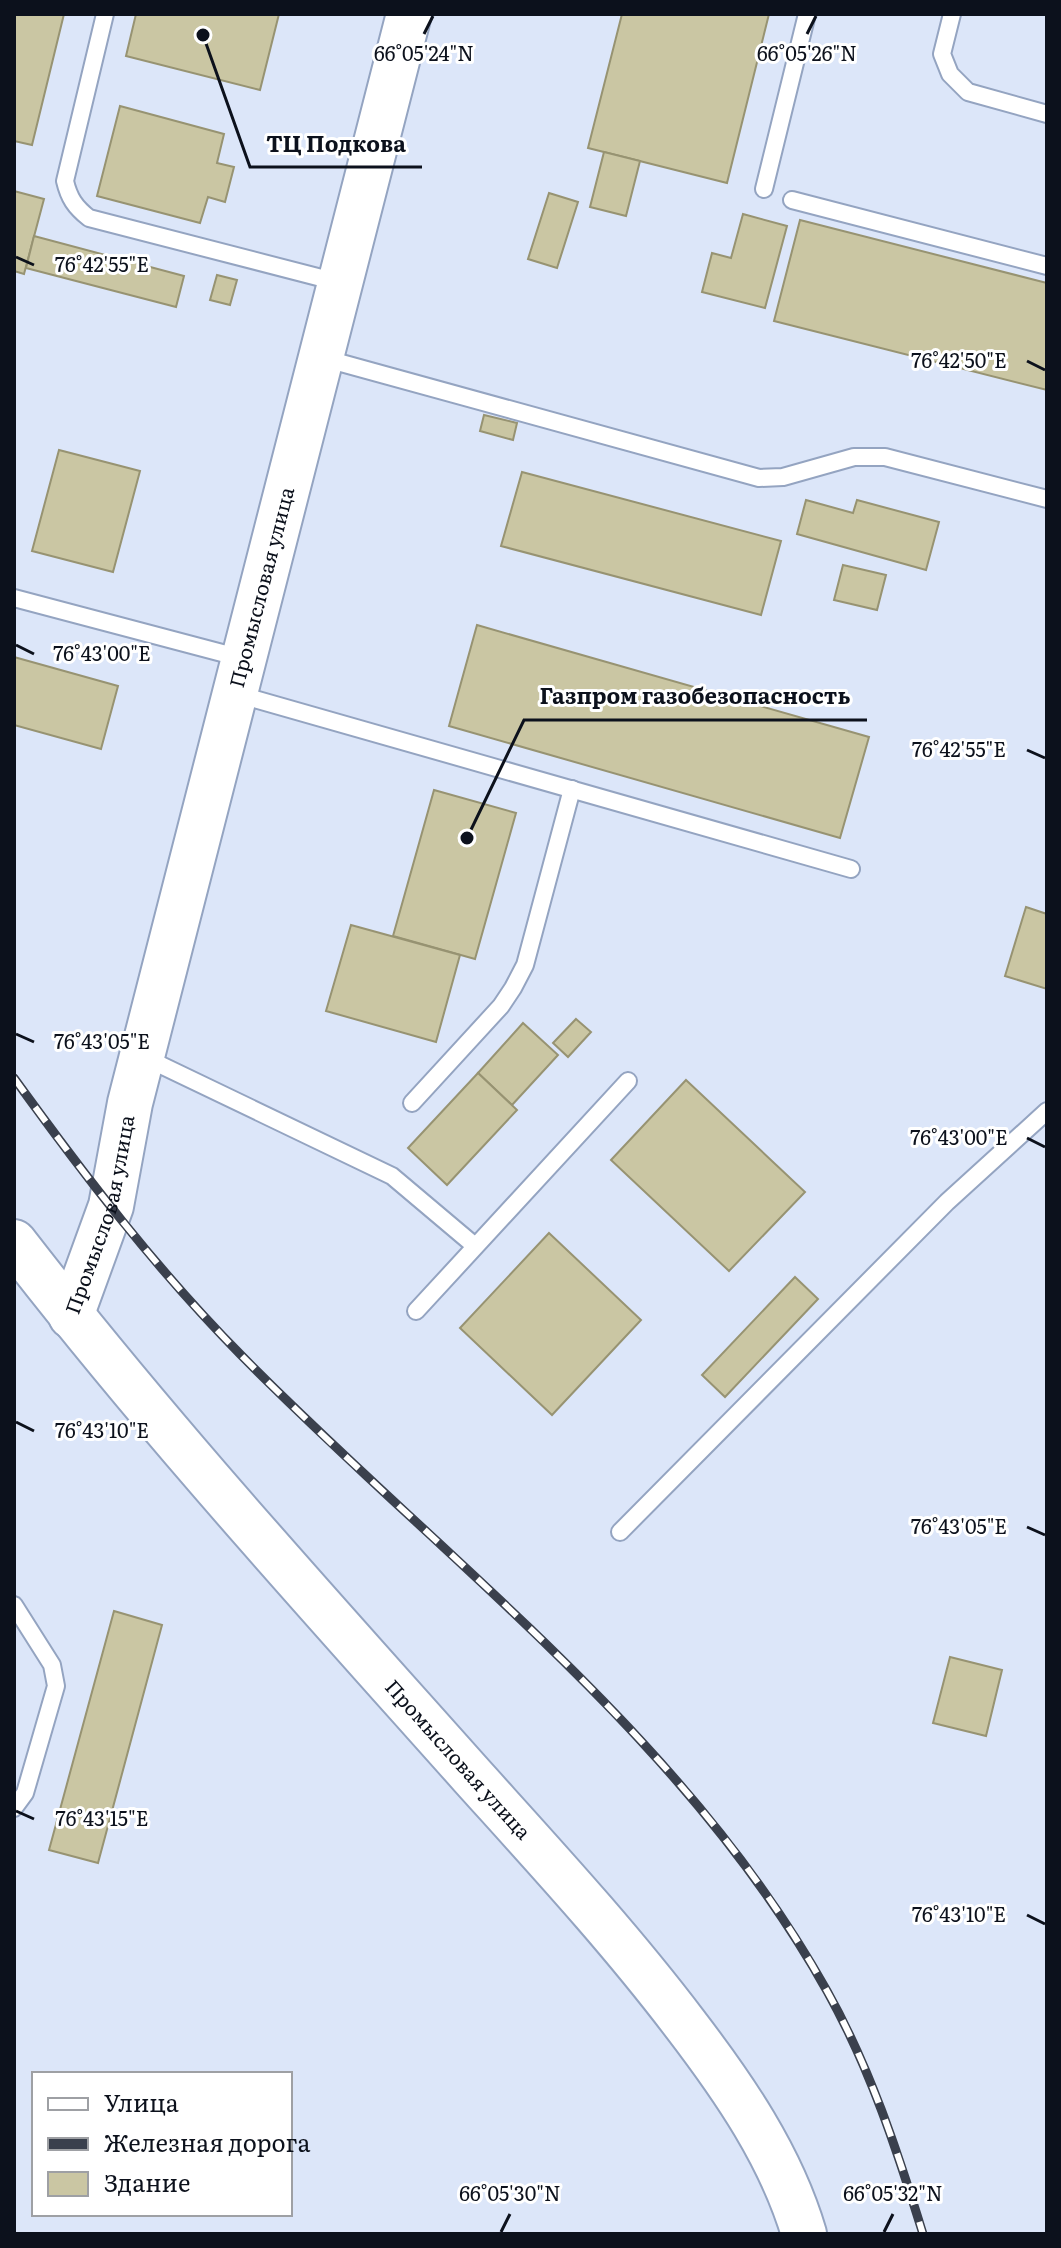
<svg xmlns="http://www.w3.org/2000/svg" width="1061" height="2248" font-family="Literata,serif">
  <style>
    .building { fill: #cac6a3; stroke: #979372; stroke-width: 2 }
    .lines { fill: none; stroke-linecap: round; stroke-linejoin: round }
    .service-casing { stroke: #94a4c1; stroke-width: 20 }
    .secondary-casing { stroke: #94a4c1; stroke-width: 48 }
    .trunk-casing { stroke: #94a4c1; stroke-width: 48 }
    .service { stroke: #fff; stroke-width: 16 }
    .secondary { stroke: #fff; stroke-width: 44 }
    .trunk { stroke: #fff; stroke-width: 44 }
    .rail-casing { stroke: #3a404d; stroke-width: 9 }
    .rail { stroke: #fff; stroke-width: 6; stroke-dasharray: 18; stroke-linecap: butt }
    .ticks { fill: none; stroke: #0c111c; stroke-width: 3 }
    .labels { text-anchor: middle; stroke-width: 6; stroke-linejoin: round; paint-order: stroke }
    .street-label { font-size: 20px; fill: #0c111c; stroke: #fff }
    .ticks-label { font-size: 20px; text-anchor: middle; fill: #0c111c; stroke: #fff; stroke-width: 6; stroke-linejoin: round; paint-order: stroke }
    .leader { fill: none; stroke: #0c111c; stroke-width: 3 }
    .callout-dot { fill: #0c111c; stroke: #fff; stroke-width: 3 }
    .callout-label { font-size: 22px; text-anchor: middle; font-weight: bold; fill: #0c111c; stroke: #fff; stroke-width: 6; stroke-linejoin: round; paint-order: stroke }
  </style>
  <rect width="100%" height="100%" fill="#dce6f9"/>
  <g class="building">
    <polygon points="14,14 64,14 32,145 14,141"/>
    <polygon points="136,14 279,14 260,90 126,56"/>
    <polygon points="622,14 769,14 727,183 588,148"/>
    <polygon points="120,106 224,134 217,163 234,167 225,202 208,197 200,223 97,196"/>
    <polygon points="604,152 640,161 626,216 590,207"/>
    <polygon points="14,191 44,199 24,274 14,271"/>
    <polygon points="549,193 578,202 557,268 528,259"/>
    <polygon points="743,214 787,226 765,308 702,292 712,253 731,258"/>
    <polygon points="800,220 1047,283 1047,390 774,321"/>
    <polygon points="34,236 184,276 176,307 26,268"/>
    <polygon points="217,275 237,280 230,305 210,300"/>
    <polygon points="484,415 517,423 513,440 480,431"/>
    <polygon points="59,450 140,471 113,572 32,551"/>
    <polygon points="522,472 781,541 761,615 501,546"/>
    <polygon points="806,500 853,513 857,500 939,522 926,570 797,534"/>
    <polygon points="843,565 886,575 877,610 834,600"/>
    <polygon points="477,625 869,737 840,838 449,726"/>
    <polygon points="14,657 118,686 101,749 14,725"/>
    <polygon points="434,790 516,813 475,959 393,936"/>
    <polygon points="1026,907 1047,914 1047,989 1005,976"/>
    <polygon points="351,925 460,955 436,1042 326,1011"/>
    <polygon points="576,1019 591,1032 568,1057 553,1043"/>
    <polygon points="523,1023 558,1055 512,1105 478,1073"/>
    <polygon points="478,1073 517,1110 447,1185 408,1148"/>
    <polygon points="686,1080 805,1192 729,1271 611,1160"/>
    <polygon points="549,1233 641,1320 552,1415 460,1328"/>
    <polygon points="795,1277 818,1299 725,1397 702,1375"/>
    <polygon points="114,1611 162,1625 98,1863 49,1850"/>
    <polygon points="950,1657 1002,1670 986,1736 933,1723"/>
  </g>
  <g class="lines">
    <g class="service-casing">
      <g id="service">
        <path d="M105 14 65 181C69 198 75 207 89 218L337 282"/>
        <polyline points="952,14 942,54 950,74 968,92 1047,114"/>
        <polyline points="764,189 807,14"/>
        <polyline points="792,200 1047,266"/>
        <polyline points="323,358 759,478 783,477 854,457 885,457 1047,499"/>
        <polyline points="14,598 241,658"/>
        <polyline points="237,694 851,869"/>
        <polyline points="144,1057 392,1176 475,1246"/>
        <polyline points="412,1103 501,1006 513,988 525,965 572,789"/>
        <polyline points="416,1311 628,1081"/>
        <polyline points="620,1532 947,1202 1047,1111"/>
        <polyline points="14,1605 52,1665 56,1686 25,1793 14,1808"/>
      </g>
    </g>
    <g class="secondary-casing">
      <g id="secondary">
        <path id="s1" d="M71 1316 111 1206 130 1103 409 14"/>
      </g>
    </g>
    <g class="trunk-casing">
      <g id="trunk">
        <path id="s2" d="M14 1242C157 1427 316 1601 472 1776 545 1857 619 1937 685 2024 734 2088 781 2156 804 2234"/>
      </g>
    </g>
    <use href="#service" class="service"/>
    <use href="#secondary" class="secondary"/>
    <use href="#trunk" class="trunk"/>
    <g class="rail-casing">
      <path id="rail" d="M14 1078C84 1175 157 1270 241 1355 443 1560 685 1736 827 1991 870 2068 897 2150 923 2234"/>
    </g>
    <use href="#rail" class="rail"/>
  </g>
  <path class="ticks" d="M424 34 433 16M807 34 816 16M16 257 34 265M1027 361 1045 370M16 645 34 654M1027 750 1045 758M16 1034 34 1042M1027 1138 1045 1147M16 1422 34 1431M1027 1527 1045 1535M16 1811 34 1819M1027 1915 1045 1924M501 2232 510 2214M884 2232 893 2214"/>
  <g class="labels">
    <g class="street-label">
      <text dy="7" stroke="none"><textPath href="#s1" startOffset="754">Промысловая улица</textPath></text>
      <text dy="7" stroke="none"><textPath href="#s1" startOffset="106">Промысловая улица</textPath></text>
      <text dy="7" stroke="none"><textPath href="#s2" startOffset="682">Промысловая улица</textPath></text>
    </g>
  </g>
  <g class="ticks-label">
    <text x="424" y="61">66°05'24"N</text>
    <text x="807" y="61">66°05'26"N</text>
    <text x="102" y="272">76°42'55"E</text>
    <text x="959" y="368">76°42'50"E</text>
    <text x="102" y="661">76°43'00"E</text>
    <text x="959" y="757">76°42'55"E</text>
    <text x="102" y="1049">76°43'05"E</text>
    <text x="959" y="1145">76°43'00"E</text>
    <text x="102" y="1438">76°43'10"E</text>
    <text x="959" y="1534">76°43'05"E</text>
    <text x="102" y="1826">76°43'15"E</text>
    <text x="959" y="1922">76°43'10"E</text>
    <text x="510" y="2201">66°05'30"N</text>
    <text x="893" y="2201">66°05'32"N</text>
  </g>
  <path class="leader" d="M203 35L250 167H422M467 838L524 720H867"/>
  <g class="callout-dot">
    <circle cx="203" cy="35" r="8"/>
    <circle cx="467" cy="838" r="8"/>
  </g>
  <g class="callout-label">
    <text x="336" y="152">ТЦ Подкова</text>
    <text x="695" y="704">Газпром газобезопасность</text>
  </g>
  <rect width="1061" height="2248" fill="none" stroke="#0c111c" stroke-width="32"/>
  <rect x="32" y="2072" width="260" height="144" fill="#ffffff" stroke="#9ea0a4" stroke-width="2"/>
  <rect x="48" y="2098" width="40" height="12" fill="#ffffff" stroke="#9ea0a4" stroke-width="2"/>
  <text x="104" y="2112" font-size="24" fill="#0c111c">Улица</text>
  <rect x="48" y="2138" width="40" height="12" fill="#3a404d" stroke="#9ea0a4" stroke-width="2"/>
  <text x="104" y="2152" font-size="24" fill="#0c111c">Железная дорога</text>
  <rect x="48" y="2172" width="40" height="24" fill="#cac6a3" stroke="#9ea0a4" stroke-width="2"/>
  <text x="104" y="2192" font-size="24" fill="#0c111c">Здание</text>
</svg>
